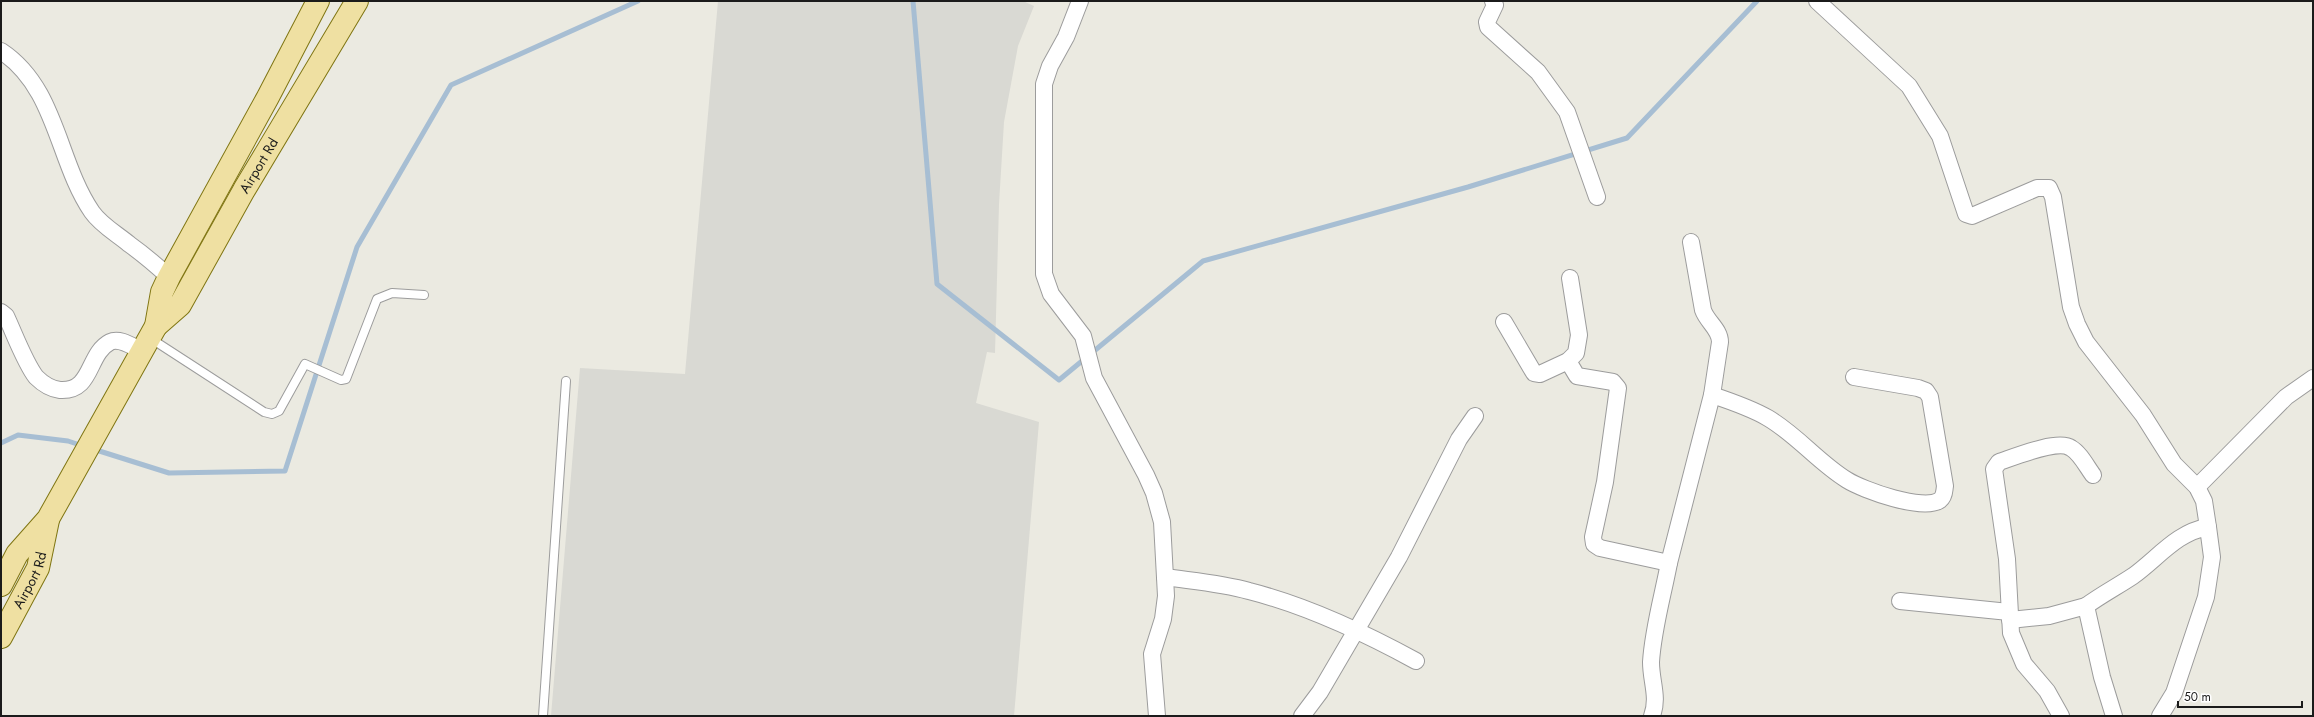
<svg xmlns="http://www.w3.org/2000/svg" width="2314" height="717" font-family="Jost,sans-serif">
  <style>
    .airport { fill: #d9d9d3 }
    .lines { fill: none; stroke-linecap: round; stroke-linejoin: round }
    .stream { stroke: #a7bed3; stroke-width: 5 }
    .service-casing { stroke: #9c9c9c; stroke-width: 10 }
    .minor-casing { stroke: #9c9c9c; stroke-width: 18 }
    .primary-casing { stroke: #7f7512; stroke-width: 24 }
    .service { stroke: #fff; stroke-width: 8 }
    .minor { stroke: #fff; stroke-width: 16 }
    .primary { stroke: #efe0a2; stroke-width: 22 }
    .labels { text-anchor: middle; stroke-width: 4; stroke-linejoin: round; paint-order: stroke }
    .street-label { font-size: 14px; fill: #1b1b1b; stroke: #fff }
  </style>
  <rect width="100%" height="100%" fill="#ebeae1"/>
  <polygon class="airport" points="718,1 1023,1 1034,6 1018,46 1004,122 999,204 995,353 987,352 976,403 1039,422 1014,716 551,716 580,368 685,374"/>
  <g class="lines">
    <g class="stream">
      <polyline points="913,1 937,284 1059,380 1203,261 1468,187 1627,138 1757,1"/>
      <polyline points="1,443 18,435 68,441 83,446"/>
      <polyline points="93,449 169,473 285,471 357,247 451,85 638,1"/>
    </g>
    <g class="service-casing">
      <g id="service">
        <polyline points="150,338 264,412 272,414 279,411 305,364 341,380 346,379 377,299 392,293 424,295"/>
        <polyline points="543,716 566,381"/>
      </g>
    </g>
    <g class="minor-casing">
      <g id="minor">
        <polyline points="1080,1 1066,37 1050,66 1044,84 1044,274 1051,294 1083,336 1094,378 1146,475 1154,493 1162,522 1166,596 1163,619 1152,654 1157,716"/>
        <polyline points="1493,1 1495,5 1487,22 1488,27 1538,72 1567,112 1597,197"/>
        <polyline points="1817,1 1909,86 1940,136 1966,214 1972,216 2037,188 2049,188 2053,197 2071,307 2077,324 2086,342 2143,415 2174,464 2197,487 2204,501 2208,527"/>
        <path d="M1 51C57 88 57 161 92 212 101 225 117 234 129 244 143 254 156 265 169 277"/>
        <path d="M1 312 6 316C14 333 25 363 36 377 42 383 51 389 60 390 93 392 87 354 110 342 120 337 133 347 142 351"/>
        <polyline points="1504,322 1534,373 1540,374 1568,361 1576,353 1579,335 1570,278"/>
        <path d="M1568 361 1577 376 1613 382 1618 388 1605 482 1593 537 1594 544 1600 548 1669 563 1712 395 1720 342C1720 329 1707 322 1703 310L1691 242"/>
        <path d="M1712 395C1730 401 1751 408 1768 418 1797 435 1819 463 1847 480 1863 490 1924 512 1940 500 1945 496 1944 491 1945 486L1930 397 1926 391 1918 388 1854 377"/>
        <polyline points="2197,487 2286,397 2313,378"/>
        <path d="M1165 577C1192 581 1221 583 1249 591 1308 606 1363 632 1416 661"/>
        <polyline points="1900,601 2009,612"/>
        <path d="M2086 606C2101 595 2118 586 2133 576 2158 558 2177 532 2208 527L2212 557 2206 597 2174 693 2160 716"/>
        <polyline points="2010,620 2049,616 2086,606 2102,677 2114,716"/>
        <polyline points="1302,716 1320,692 1399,557 1459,439 1475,416"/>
        <path d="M1652 716C1659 697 1651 682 1651 662 1653 629 1663 595 1669 563"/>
        <path d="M2061 716 2047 691 2024 664 2011 633 2007 559 1994 469 1999 462C2014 457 2058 439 2071 448 2080 453 2087 467 2093 475"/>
      </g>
    </g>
    <g class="primary-casing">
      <g id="primary">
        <path id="s1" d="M156 326 180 305 244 190 357 1"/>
        <polyline points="1,585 17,554 48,519 156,326 162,292 169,277 268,97 318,1"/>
        <path id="s2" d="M1 637 38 568 48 520"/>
      </g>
    </g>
    <use href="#service" class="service"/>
    <use href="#minor" class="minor"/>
    <use href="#primary" class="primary"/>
  </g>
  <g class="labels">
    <g class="street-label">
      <text dy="5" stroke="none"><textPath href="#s1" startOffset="192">Airport Rd</textPath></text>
      <text dy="5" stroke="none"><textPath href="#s2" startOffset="64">Airport Rd</textPath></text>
    </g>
  </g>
  <rect width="2314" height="717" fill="none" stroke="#1b1b1b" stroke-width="4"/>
  <path d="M2178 701v6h124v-6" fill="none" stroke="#1b1b1b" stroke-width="2"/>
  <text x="2184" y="701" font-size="12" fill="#1b1b1b" stroke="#ffffff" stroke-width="3" paint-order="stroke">50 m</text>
</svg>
